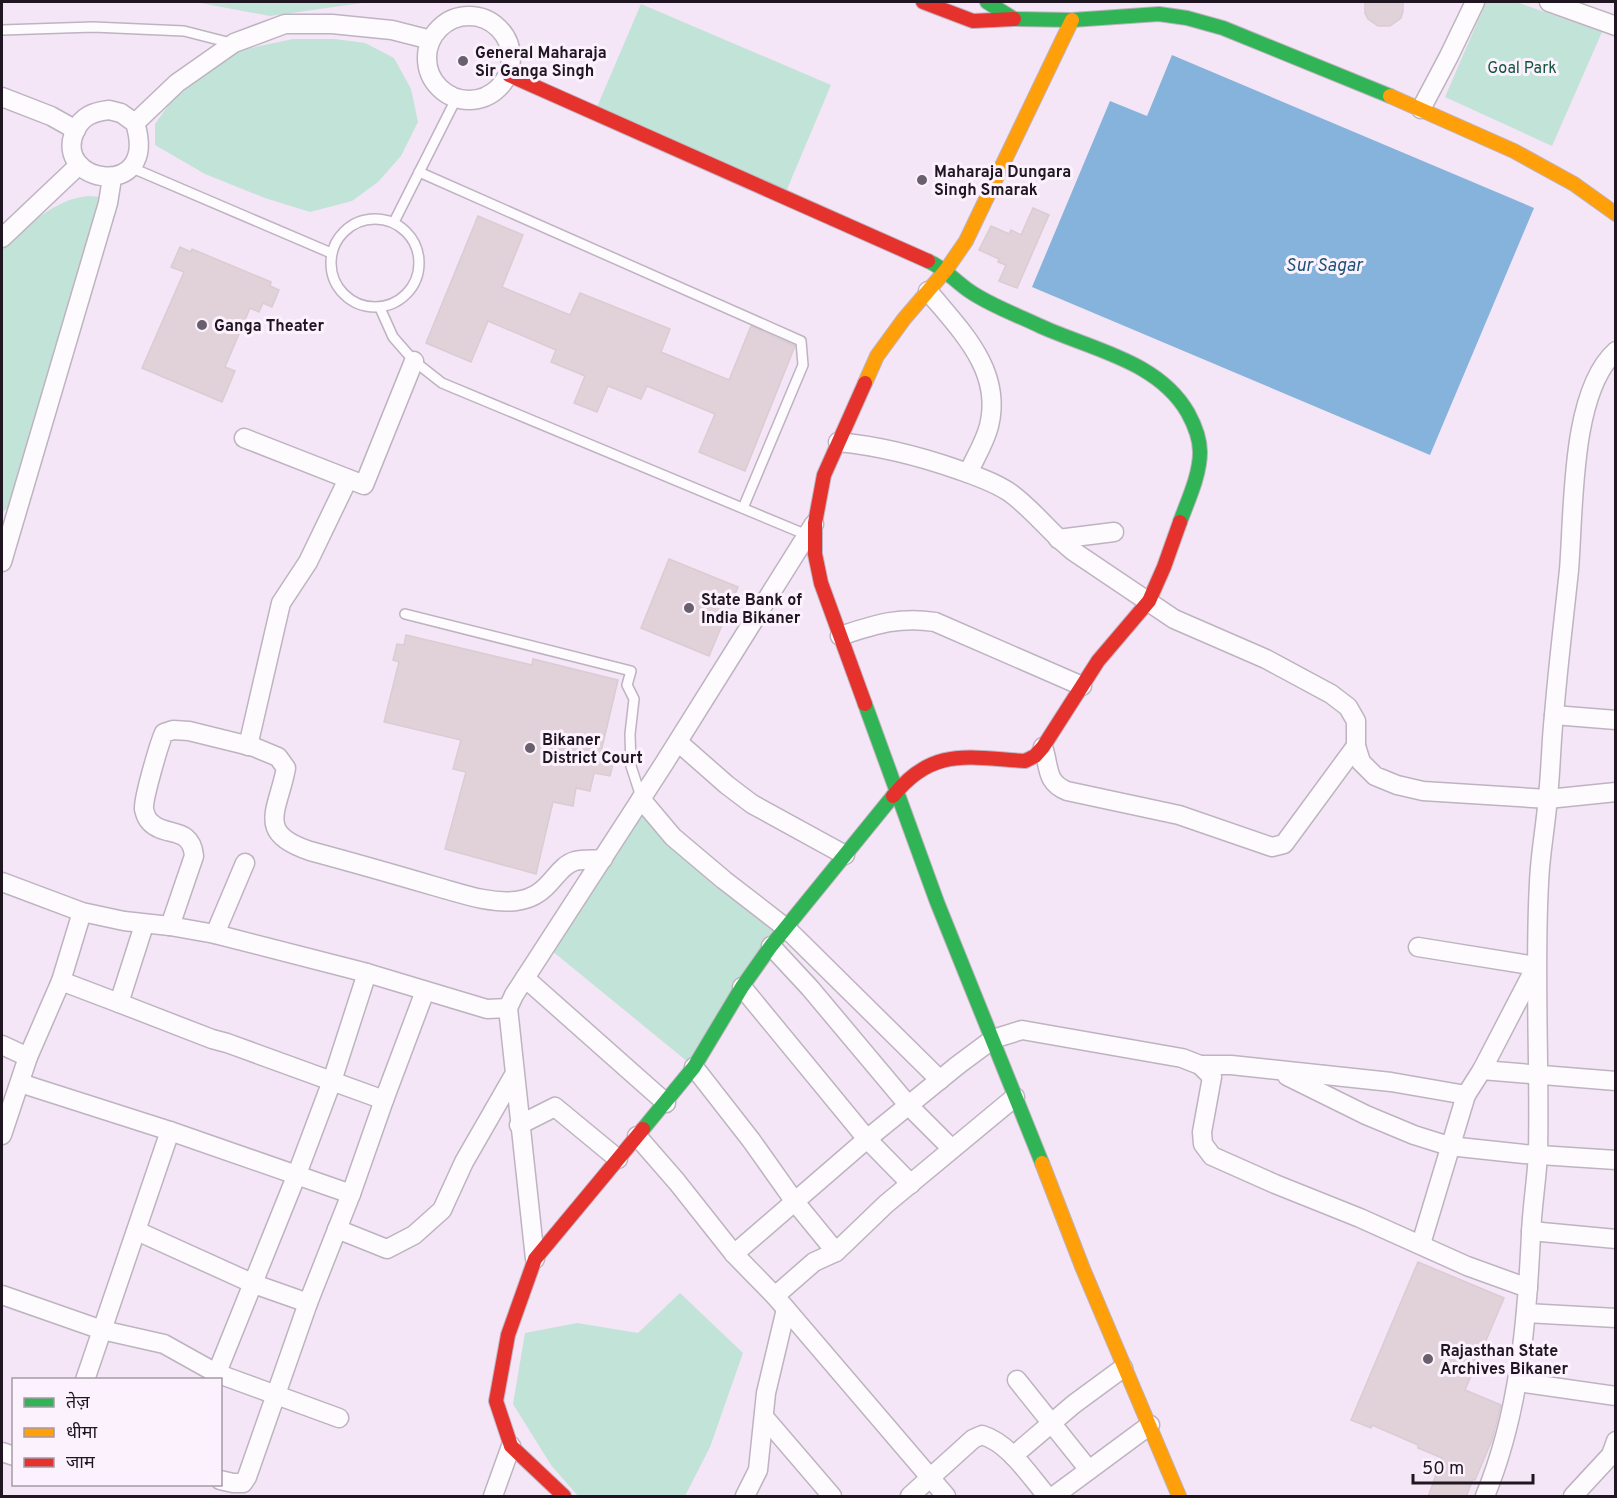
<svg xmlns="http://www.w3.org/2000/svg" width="1617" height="1498" font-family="Overpass,'Noto Sans Devanagari',sans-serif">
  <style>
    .green { fill: #c2e3d7 }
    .water { fill: #86b3dc }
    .building { fill: #e1d2d9; stroke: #daccd2; stroke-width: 1.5 }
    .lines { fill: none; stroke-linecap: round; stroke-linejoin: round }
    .lane-casing { stroke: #beb3c0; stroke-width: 12 }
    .street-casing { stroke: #beb3c0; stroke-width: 21 }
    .fast-casing { stroke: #beb3c0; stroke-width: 16 }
    .slow-casing { stroke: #beb3c0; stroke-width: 16 }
    .jam-casing { stroke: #beb3c0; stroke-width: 16 }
    .lane { stroke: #fdfbfe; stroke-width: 9 }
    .street { stroke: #fdfbfe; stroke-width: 18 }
    .fast { stroke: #30b455; stroke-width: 14 }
    .slow { stroke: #ff9f0a; stroke-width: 14 }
    .jam { stroke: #e5322d; stroke-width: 14 }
    .poi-dot { fill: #6a5f6c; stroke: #fcf2fe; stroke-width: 2 }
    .labels { text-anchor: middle; stroke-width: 6; stroke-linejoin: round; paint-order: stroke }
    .poi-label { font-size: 16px; font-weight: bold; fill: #1f1621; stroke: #fcf2fe; text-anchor: start }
    .park-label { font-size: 16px; fill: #10553b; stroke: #fcf2fe }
    .water-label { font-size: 18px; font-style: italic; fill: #1e5276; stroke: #fcf2fe }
  </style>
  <rect width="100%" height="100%" fill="#f4e6f6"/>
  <g class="green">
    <polygon points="195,2 369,2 270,16"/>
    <polygon points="1486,2 1516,2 1602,32 1552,146 1445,97"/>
    <polygon points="641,4 831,85 785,194 594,114"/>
    <polygon points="293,39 335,39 365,43 394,58 411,89 418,122 401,156 378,182 352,201 310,212 265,198 205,174 155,145 155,124 172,100 237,51"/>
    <path d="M89 196 101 197 10 505 2 513V247C28 227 55 198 89 196Z"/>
    <polygon points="641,799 786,928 694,1067 546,946"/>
    <polygon points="680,1293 743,1353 710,1447 685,1496 578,1496 551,1465 513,1404 525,1333 577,1323 638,1333"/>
  </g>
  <polygon class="water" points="1172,55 1534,208 1430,455 1032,287 1110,101 1147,116"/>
  <g class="building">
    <polygon points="1365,2 1403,2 1403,11 1401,18 1390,26 1378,26 1368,19 1365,13"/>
    <polygon points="1033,208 1049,215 1017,288 999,281 1006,265 998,262 999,259 979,250 991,226 1009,234 1011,230 1021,235"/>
    <polygon points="478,216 523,235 502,287 570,315 580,293 670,329 661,352 729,380 751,326 795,346 745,471 699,452 715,414 647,386 641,399 608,386 597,412 574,403 585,376 551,362 556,350 488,321 471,362 426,343"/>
    <polygon points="180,247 191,252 192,249 271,282 270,286 279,290 272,307 263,303 259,312 250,308 225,367 235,371 222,402 142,368 184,272 171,267"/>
    <polygon points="669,559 738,587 709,656 641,628"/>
    <polygon points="406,635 532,665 533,659 618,680 600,756 614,760 610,776 594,773 590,791 576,788 573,806 553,802 536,874 445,849 466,772 453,769 461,740 384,722 399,662 393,660 397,644 404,645"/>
    <polygon points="1418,1262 1504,1298 1465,1390 1501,1405 1492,1440 1475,1480 1473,1479 1466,1497 1428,1497 1442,1458 1418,1448 1418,1445 1372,1425 1371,1428 1351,1420"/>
  </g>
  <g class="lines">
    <g class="lane-casing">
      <g id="lane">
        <polyline points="2,30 93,27 184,31 231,43"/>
        <polyline points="130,167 331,253"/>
        <polyline points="419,172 801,341 803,365 743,508"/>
        <circle cx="375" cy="263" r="44"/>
        <polyline points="394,222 456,99"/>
        <polyline points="380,308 393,337 414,361 442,383 807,535"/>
        <polyline points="405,614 631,671 627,685 634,699 630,734 631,766 641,797"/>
      </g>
    </g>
    <g class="street-casing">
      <g id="street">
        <polyline points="1549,2 1616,26"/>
        <circle cx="469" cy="58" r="42"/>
        <polyline points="2,97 51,116 76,130"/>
        <polyline points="1421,109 1449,56 1475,2"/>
        <path d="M109 110 121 113 135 123C160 202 51 184 75 131 82 116 93 112 109 110Z"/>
        <polyline points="135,123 177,83 234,43 285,24 332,24 392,30 431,40"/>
        <polyline points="2,238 79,165"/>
        <path d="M928 291C960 330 1003 370 989 426 985 442 975 458 968 473"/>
        <polyline points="244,438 364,485 414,361"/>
        <path d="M838 442C880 446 919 456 959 470 976 476 994 482 1009 492 1033 509 1050 533 1073 551L1174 619 1266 659 1331 694 1348 707 1356 721V746L1361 762 1375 776 1397 785 1423 791 1548 799 1616 792"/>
        <polyline points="1058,539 1114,532"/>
        <polyline points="2,562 108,203 112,178"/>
        <path d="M840 636C874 625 899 616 935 622L1082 686"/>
        <polyline points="1554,715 1616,720"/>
        <polyline points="678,742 727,785 752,804 845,855"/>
        <polyline points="248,746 281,603 308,562 348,479"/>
        <path d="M1043 747C1050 767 1045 782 1067 791L1179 815 1272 847 1284 844 1356 746"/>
        <polyline points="641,799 673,837 724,880 786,928 940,1080"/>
        <polyline points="2,882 82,912 124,921 170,926 215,934 367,973 487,1009 508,1008"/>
        <polyline points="144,925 119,1003 212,1039 227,1043 384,1100 351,1194"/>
        <path d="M170 926 194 856C191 825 165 838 150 822 147 819 145 814 144 809 143 799 159 744 164 733L173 730 189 731 254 747 278 757 286 768C278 811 255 833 310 851 351 862 393 874 434 886 460 893 489 904 516 901 551 897 554 867 575 861 584 859 594 860 603 859"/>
        <polyline points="215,934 245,863"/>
        <polyline points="771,946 810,988 909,1106 951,1148"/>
        <polyline points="1418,947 1536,966 1482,1070"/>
        <polyline points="525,978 666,1103"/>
        <polyline points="61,981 82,912"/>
        <polyline points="742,987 867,1139 911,1184"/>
        <polyline points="2,1045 28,1057"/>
        <polyline points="1200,1065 1231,1065 1391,1082 1466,1095 1482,1070 1616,1081"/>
        <polyline points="1287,1076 1366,1115 1414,1135 1449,1146 1524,1154 1616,1160"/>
        <polyline points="20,1083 170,1131"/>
        <polyline points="384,1100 425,991"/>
        <polyline points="519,1125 555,1107 618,1159"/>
        <polyline points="2,1135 28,1057 61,981 119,1003"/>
        <polyline points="637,1136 677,1182 734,1254 775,1296 814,1262 836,1252 795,1202 751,1140 694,1067"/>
        <polyline points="337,1229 387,1249 414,1235 442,1210 464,1162 514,1075"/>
        <polyline points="137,1231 254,1284 308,1303"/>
        <polyline points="1531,1231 1616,1239"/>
        <polyline points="1421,1244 1466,1095"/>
        <polyline points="836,1252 886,1204 1015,1097"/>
        <polyline points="734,1254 867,1139 958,1065 993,1039 1022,1030 1182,1058 1200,1065 1212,1077 1202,1132 1203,1144 1212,1156 1275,1184 1360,1218 1467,1266 1528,1288"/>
        <polyline points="535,1259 508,1008 514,995 665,762 814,524"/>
        <polyline points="2,1295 102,1330 164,1344 216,1373 339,1418"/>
        <polyline points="775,1296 946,1496"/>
        <polyline points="1526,1313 1616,1318"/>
        <polyline points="85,1380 170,1131 351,1194 308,1303 247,1477 243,1483 233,1483 220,1480"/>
        <polyline points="214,1380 297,1174 332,1081 367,973"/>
        <polyline points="1017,1380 1089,1470"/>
        <polyline points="1518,1382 1616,1396"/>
        <polyline points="765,1418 832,1496"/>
        <polyline points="2,1452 14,1456"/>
        <polyline points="1013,1456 1074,1404 1123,1368"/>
        <polyline points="493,1496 511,1446"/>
        <polyline points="745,1496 758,1470 766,1393 786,1309"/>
        <path d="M910 1496 973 1439 982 1435C1009 1443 1029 1475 1047 1496"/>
        <polyline points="1054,1496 1150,1425"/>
        <path d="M1485 1496C1519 1414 1527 1322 1531 1234 1532 1206 1537 1179 1538 1152 1540 1063 1534 973 1539 883 1540 854 1546 825 1548 796 1551 769 1551 742 1554 715 1558 666 1564 618 1569 570 1574 511 1570 392 1616 351"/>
        <polyline points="1573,1496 1611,1455 1616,1441"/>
      </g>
    </g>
    <g class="fast-casing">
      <g id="fast">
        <polyline points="987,2 1014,19 1072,20 1159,14 1187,18 1223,28 1390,96"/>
        <path d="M928 261C944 268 954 280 968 290 989 305 1015 314 1038 325 1089 349 1158 360 1188 413 1194 424 1200 438 1200 452 1200 475 1188 500 1180 522"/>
        <polyline points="865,704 937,902 1042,1163"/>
        <polyline points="643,1129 694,1067 742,987 771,946 893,796"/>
      </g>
    </g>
    <g class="slow-casing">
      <g id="slow">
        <polyline points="1390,96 1514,151 1574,184 1616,214"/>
        <polyline points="865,383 877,356 904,319 946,270 966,241 1072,20"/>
        <polyline points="1042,1163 1083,1269 1179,1496"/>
      </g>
    </g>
    <g class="jam-casing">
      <g id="jam">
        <polyline points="923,2 973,21 1014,19"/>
        <polyline points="509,75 928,261"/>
        <polyline points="865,383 824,475 815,523 815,554 821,583 865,704"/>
        <path d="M893 796C933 746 969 758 1025 761L1035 756 1043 747 1098 661 1149 601 1164 567 1180 522"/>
        <polyline points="564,1496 511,1446 496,1401 508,1335 535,1259 643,1129"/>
      </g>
    </g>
    <use href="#lane" class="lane"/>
    <use href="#street" class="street"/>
    <use href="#fast" class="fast"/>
    <use href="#slow" class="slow"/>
    <use href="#jam" class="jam"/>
  </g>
  <g class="poi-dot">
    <circle cx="463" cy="61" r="6"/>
    <circle cx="922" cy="180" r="6"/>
    <circle cx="202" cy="325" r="6"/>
    <circle cx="689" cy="608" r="6"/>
    <circle cx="530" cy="748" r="6"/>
    <circle cx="1428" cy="1359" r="6"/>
  </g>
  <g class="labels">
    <g class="poi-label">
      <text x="475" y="58">General Maharaja<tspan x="475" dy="18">Sir Ganga Singh</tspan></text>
      <text x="934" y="177">Maharaja Dungara<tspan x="934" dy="18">Singh Smarak</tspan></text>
      <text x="214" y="331">Ganga Theater</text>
      <text x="701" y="605">State Bank of<tspan x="701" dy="18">India Bikaner</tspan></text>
      <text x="542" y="745">Bikaner<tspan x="542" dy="18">District Court</tspan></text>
      <text x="1440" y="1356">Rajasthan State<tspan x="1440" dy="18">Archives Bikaner</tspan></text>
    </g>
    <g class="park-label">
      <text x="1522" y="73">Goal Park</text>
    </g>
    <g class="water-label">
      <text x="1324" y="271">Sur Sagar</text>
    </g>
  </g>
  <rect width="1617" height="1498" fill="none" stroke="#1f1621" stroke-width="6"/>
  <rect x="12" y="1378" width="210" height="108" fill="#fcf2fe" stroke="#a49aa6" stroke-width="1.5"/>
  <rect x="24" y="1398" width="30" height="9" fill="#30b455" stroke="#a49aa6" stroke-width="1.5"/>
  <text x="66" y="1408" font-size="18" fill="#1f1621">तेज़</text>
  <rect x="24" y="1428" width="30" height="9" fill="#ff9f0a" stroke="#a49aa6" stroke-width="1.5"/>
  <text x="66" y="1438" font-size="18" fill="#1f1621">धीमा</text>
  <rect x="24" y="1458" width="30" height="9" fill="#e5322d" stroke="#a49aa6" stroke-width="1.5"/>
  <text x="66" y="1468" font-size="18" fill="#1f1621">जाम</text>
  <path d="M1413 1474v9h120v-9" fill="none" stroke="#1f1621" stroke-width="3"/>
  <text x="1422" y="1474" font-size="18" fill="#1f1621" stroke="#fcf2fe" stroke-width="4.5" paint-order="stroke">50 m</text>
</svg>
